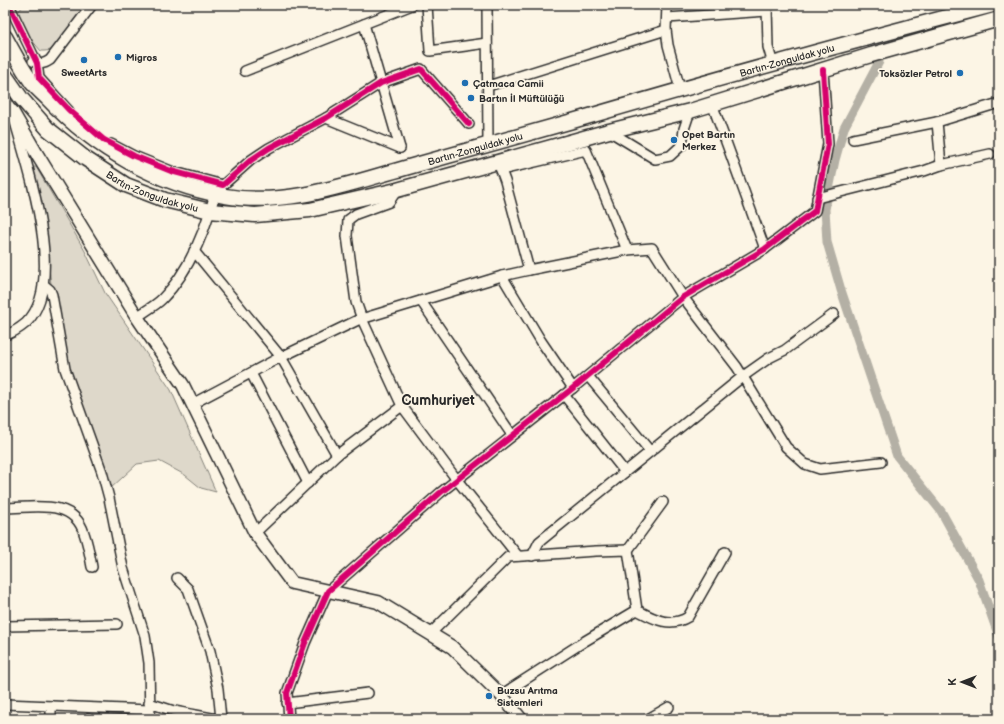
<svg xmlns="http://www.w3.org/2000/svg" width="1004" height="724" font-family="'Balsamiq Sans',sans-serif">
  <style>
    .green { fill: #ded8ca; stroke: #84827a }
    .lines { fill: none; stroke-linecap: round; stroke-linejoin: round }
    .canal { stroke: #b4b0a5; stroke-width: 9 }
    .minor-casing { stroke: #2b2b2b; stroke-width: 12 }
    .major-casing { stroke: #2b2b2b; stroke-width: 15 }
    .highway-casing { stroke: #2b2b2b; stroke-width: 17 }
    .minor { stroke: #fcf5e5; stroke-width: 9 }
    .major { stroke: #fcf5e5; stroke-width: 12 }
    .highway { stroke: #fcf5e5; stroke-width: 14 }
    .cycleway-casing { stroke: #fcf5e5; stroke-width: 8 }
    .cycleway { stroke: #d6006c; stroke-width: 6 }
    .poi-dot { fill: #1f6fb2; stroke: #fcf5e5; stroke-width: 1.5 }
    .labels { text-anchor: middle; stroke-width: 3.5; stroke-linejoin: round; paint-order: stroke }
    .poi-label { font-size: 10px; font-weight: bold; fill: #2b2b2b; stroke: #fcf5e5; text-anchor: start }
    .street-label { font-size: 10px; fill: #2b2b2b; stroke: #fcf5e5 }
    .district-label { font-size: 14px; font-weight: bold; fill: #2b2b2b; stroke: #fcf5e5 }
  </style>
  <rect width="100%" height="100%" fill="#fcf5e5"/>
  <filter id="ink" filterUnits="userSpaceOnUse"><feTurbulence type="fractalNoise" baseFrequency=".025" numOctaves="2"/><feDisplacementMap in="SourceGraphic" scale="8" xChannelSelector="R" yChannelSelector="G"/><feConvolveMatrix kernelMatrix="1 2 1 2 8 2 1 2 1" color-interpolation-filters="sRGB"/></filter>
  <g filter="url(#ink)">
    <g class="green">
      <path d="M42 5H83V7C77 18 63 43 53 49 49 51 45 51 41 51L30 38 18 12 23 6Z"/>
      <polygon points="33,167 36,167 85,251 105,293 171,390 216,492 201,488 185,475 159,461 137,464 110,489 69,370 52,292 46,245 32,169"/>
    </g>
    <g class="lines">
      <polyline class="canal" points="879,62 844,128 835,160 825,209 827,242 841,290 897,456 941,511 979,580 999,637"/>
      <g class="minor-casing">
        <g id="minor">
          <polyline points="9,5 37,63 39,78 69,111"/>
          <polyline points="427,5 430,51 487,43"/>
          <polyline points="487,5 488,145"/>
          <polyline points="667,5 666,30 668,45 680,89"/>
          <polyline points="767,6 768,47 773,64"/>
          <polyline points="667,18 767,11"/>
          <polyline points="364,24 400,148"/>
          <path d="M33 61C40 65 44 64 50 60L92 5"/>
          <polyline points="245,71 412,5"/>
          <polyline points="488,86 666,30"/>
          <path d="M5 100 12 111C25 161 69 282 26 323 20 328 13 333 5 335"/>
          <polyline points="714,109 765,249"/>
          <polyline points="326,118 400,148"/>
          <polyline points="609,131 655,159 670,156 682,145 684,129 690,111"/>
          <polyline points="853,139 937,122 999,103"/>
          <polyline points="111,144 134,156 171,171 223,185 251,160 269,148 326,118 381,83 421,69 469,124"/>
          <polyline points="498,162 505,181 529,270 502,276 541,341 573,388"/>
          <polyline points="941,165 990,154"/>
          <polyline points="501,170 586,150 627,250"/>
          <polyline points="817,198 924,171 941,165 937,122"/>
          <polyline points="194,251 281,357 337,455 255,533"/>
          <polyline points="529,270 627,250 652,248 683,297 737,367 786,447 805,464 820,469 881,462"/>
          <polyline points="43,284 50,290 52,295 65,369 102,472 109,498 123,568 145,636 149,663 150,719"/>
          <polyline points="421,301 512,435"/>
          <path d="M137 317C145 311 155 306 162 299 190 271 205 231 215 194"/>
          <polyline points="251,373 308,483"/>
          <polyline points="588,376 650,451"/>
          <polyline points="564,395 625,472"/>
          <polyline points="192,404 275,360 358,320 502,276"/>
          <polyline points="402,406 457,480 518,556"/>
          <polyline points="337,455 402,406 362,319 356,302 347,236 348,220 356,214 389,202 397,190"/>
          <path d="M5 508C34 508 73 498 84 533 88 544 90 556 92 567"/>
          <polyline points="628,550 663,502"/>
          <polyline points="532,556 539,542 742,377 769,358 785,350 834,314"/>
          <polyline points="177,578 188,589 210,651 218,689 221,719"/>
          <path d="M637 610C654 619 670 628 688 617L725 552"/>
          <polyline points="5,626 117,624"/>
          <polyline points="430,634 508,557 596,551 628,550 637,610 585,641 501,695"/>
          <polyline points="149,703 174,711 217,719"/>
          <polyline points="287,703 368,693"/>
          <polyline points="5,704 149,710"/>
          <polyline points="51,719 51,706"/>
          <polyline points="289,719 287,693 305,643 328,591 440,493 573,388 683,297 765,249 815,211 828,144 823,70"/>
          <polyline points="648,719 669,707"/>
        </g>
      </g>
      <g class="major-casing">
        <polyline id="major" points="12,111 38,156 137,317 183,385 255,533 292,583 378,602 452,647 501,695 521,719"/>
      </g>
      <g class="highway-casing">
        <g id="highway">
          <path id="s1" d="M5 37C14 53 22 69 33 84 37 89 43 94 48 99 95 149 157 184 225 196 286 207 347 184 405 168 462 152 519 136 576 120 715 79 854 41 993 5"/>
          <path id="s2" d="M5 75 21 98 48 129 86 159 126 185 165 200 210 211 255 215 310 210 397 190 609 131 690 111 871 55 999 19"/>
        </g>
      </g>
      <use href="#minor" class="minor"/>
      <use href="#major" class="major"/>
      <use href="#highway" class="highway"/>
      <g class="cycleway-casing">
        <g id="cycleway">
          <polyline points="9,5 37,63 39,78 69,110 104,140 134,156 171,171 223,185 251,160 269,148 326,118 381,83 421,69 469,124"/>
          <polyline points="289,719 287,693 305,643 328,591 440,493 573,388 683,297 765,249 815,211 828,144 823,70"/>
        </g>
      </g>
      <use href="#cycleway" class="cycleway"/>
    </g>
  </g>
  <g class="poi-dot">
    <circle cx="118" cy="57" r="4"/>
    <circle cx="84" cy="60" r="4"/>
    <circle cx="960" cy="73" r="4"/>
    <circle cx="465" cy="83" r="4"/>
    <circle cx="471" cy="98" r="4"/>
    <circle cx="674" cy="140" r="4"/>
    <circle cx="489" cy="696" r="4"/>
  </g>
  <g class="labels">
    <g class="poi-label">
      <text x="126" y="61">Migros</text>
      <text x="84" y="76" text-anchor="middle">SweetArts</text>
      <text x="952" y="77" text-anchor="end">Toksözler Petrol</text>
      <text x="473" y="87">Çatmaca Camii</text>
      <text x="479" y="102">Bartın İl Müftülüğü</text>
      <text x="682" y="138">Opet Bartın<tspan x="682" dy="12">Merkez</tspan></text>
      <text x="497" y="694">Buzsu Arıtma<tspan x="497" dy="12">Sistemleri</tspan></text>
    </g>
    <g class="street-label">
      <text dy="4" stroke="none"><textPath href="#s1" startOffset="862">Bartın-Zonguldak yolu</textPath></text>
      <text dy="4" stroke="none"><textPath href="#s1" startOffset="538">Bartın-Zonguldak yolu</textPath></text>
      <text dy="4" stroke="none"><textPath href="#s2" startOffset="192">Bartın-Zonguldak yolu</textPath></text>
    </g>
    <g class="district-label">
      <text x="438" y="405">Cumhuriyet</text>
    </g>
  </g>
  <rect width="1004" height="724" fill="none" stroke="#fcf5e5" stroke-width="20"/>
  <rect x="10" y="10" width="984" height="704" fill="none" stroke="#2b2b2b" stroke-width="1.5" filter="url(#ink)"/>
  <g transform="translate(962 682) rotate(270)" stroke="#fcf5e5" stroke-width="3" paint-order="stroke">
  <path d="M0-3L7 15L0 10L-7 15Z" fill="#2b2b2b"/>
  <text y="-6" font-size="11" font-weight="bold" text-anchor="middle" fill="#2b2b2b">K</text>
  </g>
</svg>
